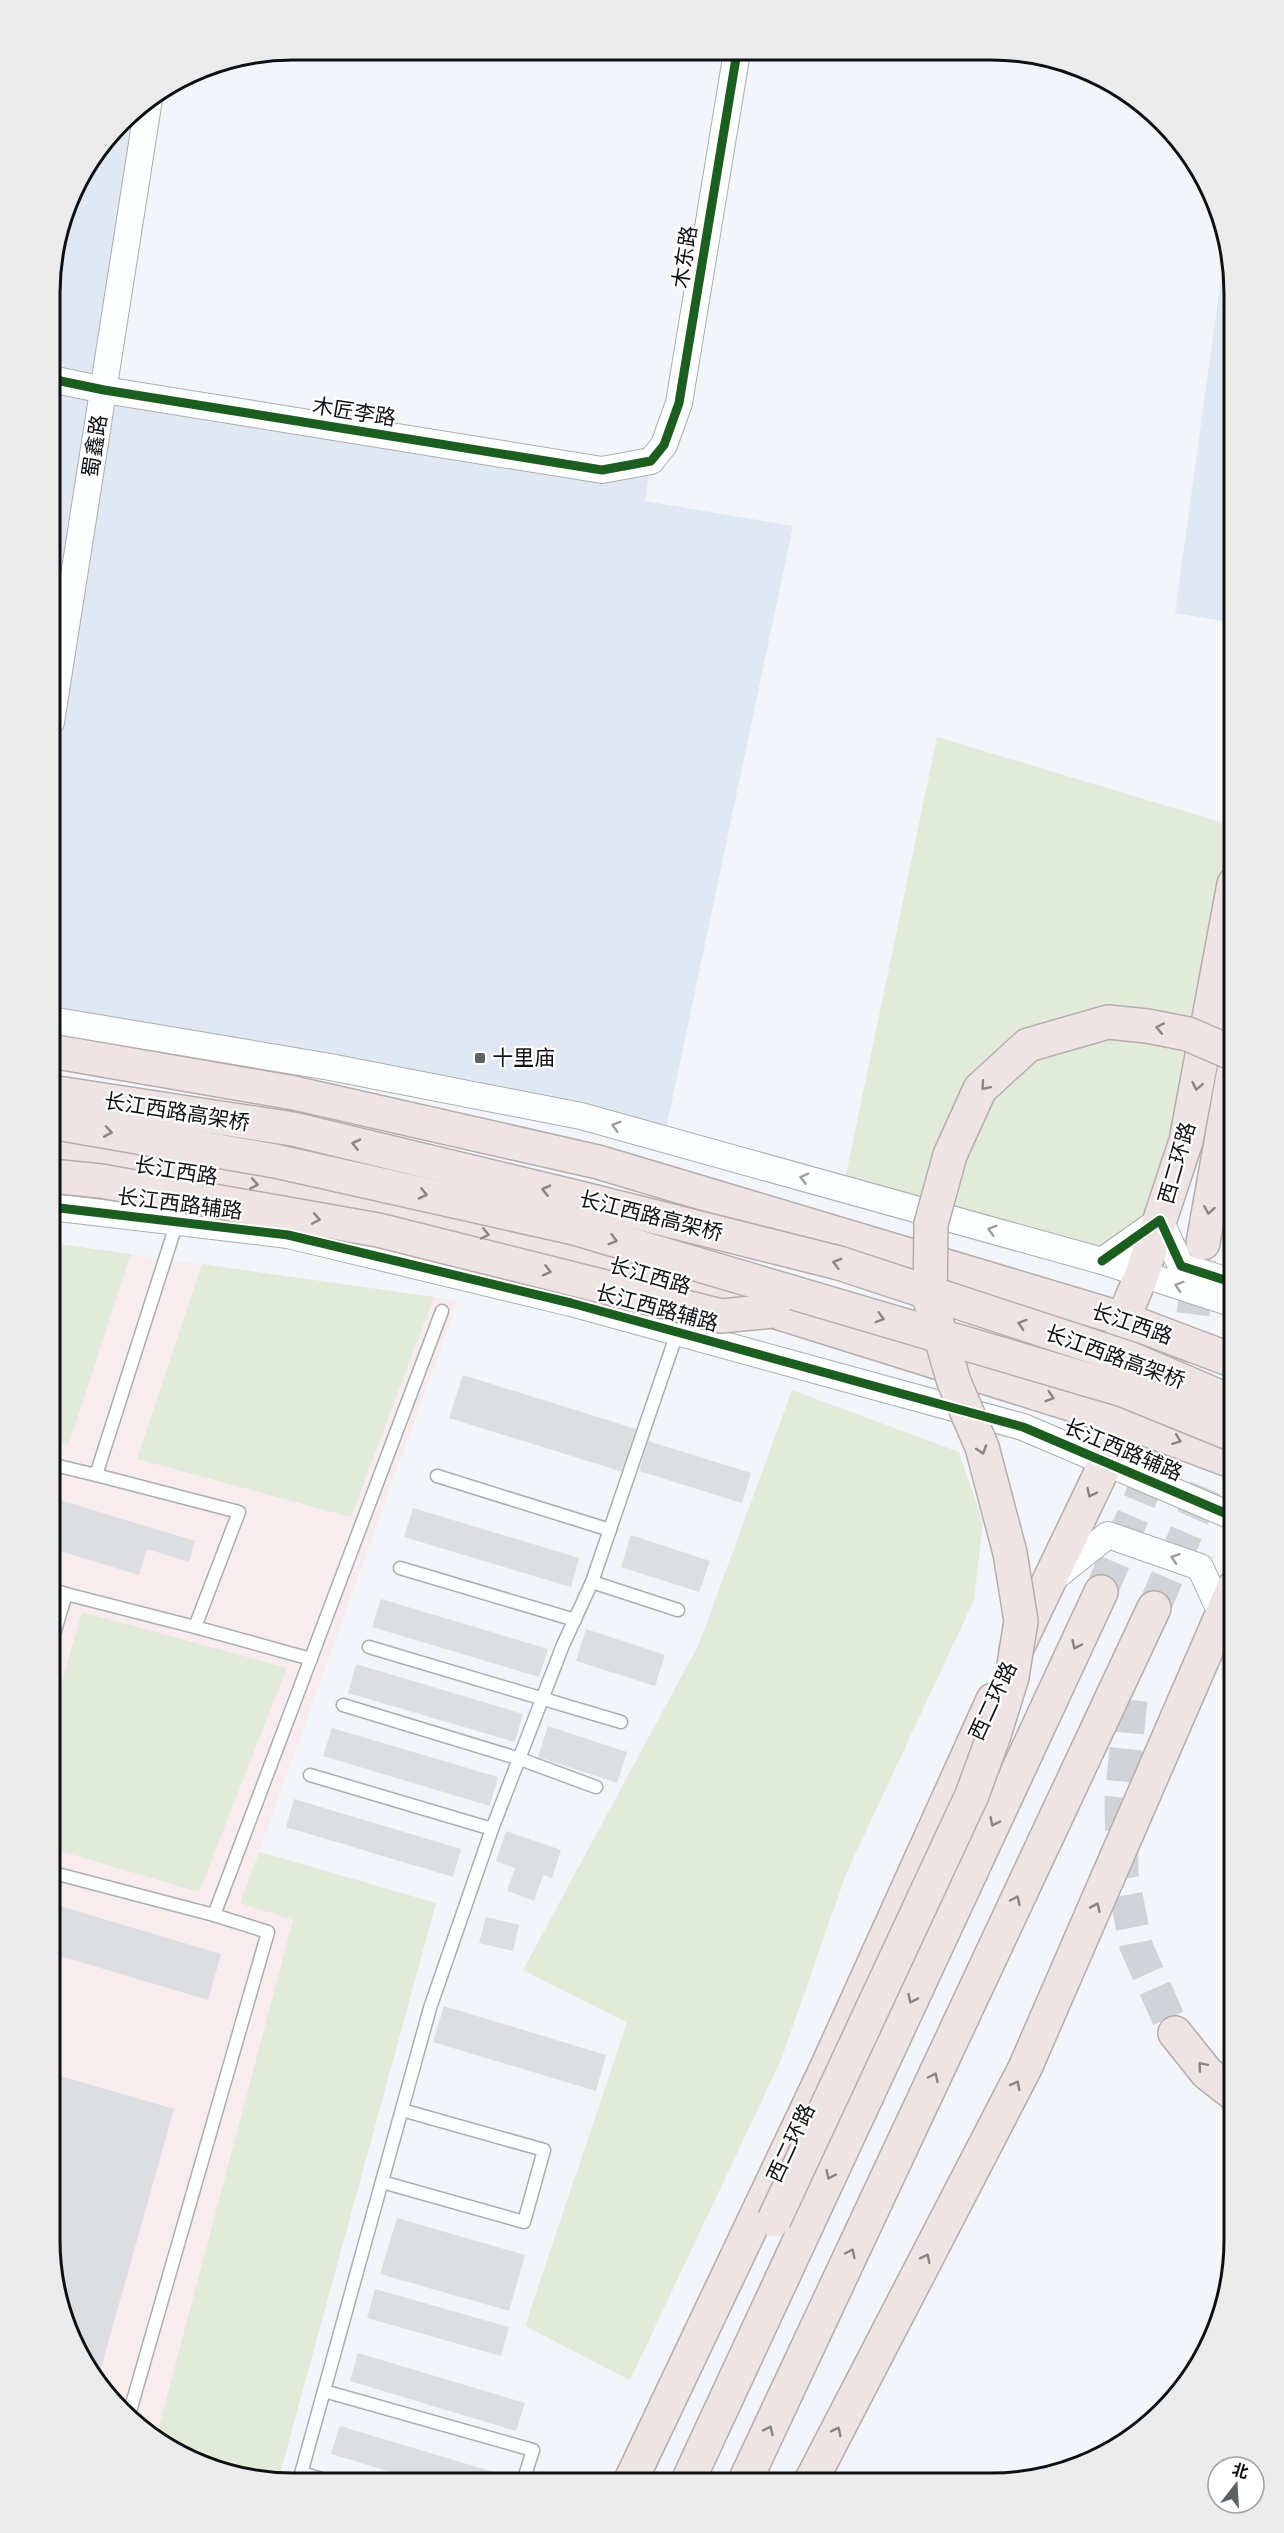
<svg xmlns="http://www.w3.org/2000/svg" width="1284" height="2533" font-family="'Archivo Narrow','Noto Sans SC',sans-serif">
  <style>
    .built { fill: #e0e9f3 }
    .industrial { fill: #f9ecee }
    .green { fill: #e2eada }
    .building { fill: #dddee1 }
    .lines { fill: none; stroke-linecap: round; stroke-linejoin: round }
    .trunk-tunnel { stroke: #d0d4d8; stroke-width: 33; stroke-dasharray: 33 16; stroke-linecap: butt }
    .service-casing { stroke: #abaeb1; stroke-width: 15 }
    .minor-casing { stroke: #abaeb1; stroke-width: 28 }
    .trunk-casing { stroke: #b7acac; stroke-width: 36 }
    .service { stroke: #fdfefe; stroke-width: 12 }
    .minor { stroke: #fdfefe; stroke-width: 26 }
    .trunk { stroke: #eee4e4; stroke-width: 33 }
    .trunk-bridge-casing { stroke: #b7acac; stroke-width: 36; stroke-linecap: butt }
    .trunk-bridge { stroke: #eee4e4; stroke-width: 33 }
    .cycleway-casing { stroke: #fff; stroke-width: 13 }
    .cycleway { stroke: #1b5e20; stroke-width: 9 }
    .oneway { stroke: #898586 }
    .oneway2 { stroke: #9d9fa0 }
    .poi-dot { fill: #5e6164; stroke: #fff; stroke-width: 2 }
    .labels { text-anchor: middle; stroke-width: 4.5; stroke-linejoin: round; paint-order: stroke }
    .street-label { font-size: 21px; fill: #0e1114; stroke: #fff }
    .poi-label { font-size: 21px; fill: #0e1114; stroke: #fff; text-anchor: start }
    .rim { fill: none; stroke: #0e1114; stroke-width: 3 }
  </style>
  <rect width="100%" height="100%" fill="#f2f6fa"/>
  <g class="built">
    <polygon points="149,99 104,390 602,470 651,461 645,501 793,526 664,1139 51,1020 52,261 75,185 132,110"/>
    <polygon points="1226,242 1234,293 1234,623 1175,613"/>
  </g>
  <polygon class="industrial" points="51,1243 458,1301 259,1851 436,1903 278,2481 261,2481 199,2465 133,2423 90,2375 62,2318 50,2240"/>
  <g class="green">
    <polygon points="937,737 1234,826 1234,884 1160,1220 1102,1261 843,1189"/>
    <polygon points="51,1243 131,1254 69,1444 50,1441"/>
    <polygon points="202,1264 434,1297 351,1517 137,1459"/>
    <polygon points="792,1390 959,1452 983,1522 974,1600 846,1874 781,2060 630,2380 525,2326 627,2022 523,1970 699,1644"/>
    <polygon points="82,1612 287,1668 199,1892 50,1848 50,1723"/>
    <polygon points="259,1852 436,1903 278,2481 261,2481 199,2465 156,2438 293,1920 240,1903"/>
  </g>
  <g class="building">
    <polygon points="463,1375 636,1429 623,1472 449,1418"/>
    <polygon points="648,1441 751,1473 742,1503 639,1471"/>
    <polygon points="50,1497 195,1541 189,1562 147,1549 139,1575 50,1548"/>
    <polygon points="413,1508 579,1558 571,1587 404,1537"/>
    <polygon points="631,1535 710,1561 699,1592 621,1567"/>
    <polygon points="381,1599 548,1649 539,1677 372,1627"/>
    <polygon points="586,1629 665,1655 655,1686 576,1661"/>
    <polygon points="356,1664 523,1714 515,1742 348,1693"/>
    <polygon points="548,1726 627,1752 617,1783 538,1757"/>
    <polygon points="332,1728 498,1777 490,1806 323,1756"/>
    <polygon points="294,1799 461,1849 453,1877 286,1827"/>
    <polygon points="506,1831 561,1850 552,1878 543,1875 534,1901 507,1891 515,1868 496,1861"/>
    <polygon points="50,1903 221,1954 208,2000 50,1953"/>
    <polygon points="486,1917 519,1925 513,1951 479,1943"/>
    <polygon points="444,2006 606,2055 596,2091 433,2042"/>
    <polygon points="50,2073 174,2109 97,2382 90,2375 62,2318 50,2240"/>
    <polygon points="397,2218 525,2255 509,2311 380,2274"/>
    <polygon points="375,2289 509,2327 501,2356 367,2318"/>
    <polygon points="358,2353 525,2403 516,2431 350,2381"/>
    <polygon points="340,2426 507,2476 505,2482 424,2482 331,2454"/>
  </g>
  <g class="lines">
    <g class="trunk-tunnel">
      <polyline points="1101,1592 1155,1464 1186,1368 1200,1259"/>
      <polyline points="1154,1608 1209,1480 1227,1429"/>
      <polyline points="1131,1700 1121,1798 1122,1874 1136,1946 1175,2033"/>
    </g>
    <g class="service-casing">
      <g id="service">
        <polyline points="50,1464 96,1475 177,1222"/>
        <polyline points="437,1476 610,1530"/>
        <polyline points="400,1568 575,1620"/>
        <polyline points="592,1582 678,1610"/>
        <polyline points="66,1594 195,1627 239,1512 96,1475"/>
        <polyline points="195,1627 311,1659"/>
        <polyline points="50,1647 66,1594 50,1589"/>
        <polyline points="369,1647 621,1722"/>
        <polyline points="343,1705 520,1759 596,1787"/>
        <polyline points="310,1775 492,1829"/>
        <polyline points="50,1872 214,1915"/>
        <polyline points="382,2182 524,2222 544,2150 402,2110"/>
        <polyline points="324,2391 533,2450 523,2482"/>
        <polyline points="128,2418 268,1932 214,1915 442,1311"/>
        <polyline points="302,2473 331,2482"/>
        <polyline points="299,2481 430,2008 492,1829 563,1645 592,1582 677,1333"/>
      </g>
    </g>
    <g class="minor-casing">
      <g id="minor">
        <polyline points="51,379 104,390 602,470 651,461 664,445 679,403 737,52"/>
        <polyline points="51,722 149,99"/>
        <polyline points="51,1020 330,1067 581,1116 1102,1261 1234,1304"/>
        <polyline points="51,1207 288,1235 571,1303 1023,1427 1234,1517"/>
        <polyline points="1102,1261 1160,1220 1181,1266 1234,1283"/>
        <polyline points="1050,1581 1108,1535 1200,1567 1222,1615"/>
      </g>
    </g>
    <g class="trunk-casing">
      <g id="trunk">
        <polyline points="51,1051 294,1093 598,1162 1123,1319 1234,1361"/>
        <polyline points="51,1152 260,1185 577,1254 773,1311 1122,1420 1234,1462"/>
        <polyline points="1203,1243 1234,1070"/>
        <polyline points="1016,1650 1106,1462 1122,1420 1123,1319 1142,1274 1186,1141 1234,884"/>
        <polyline points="1175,2033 1207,2073 1234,2094"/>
        <polyline points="630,2482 827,2067 993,1700"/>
        <polyline points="687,2483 1101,1592"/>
        <polyline points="744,2483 1154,1608"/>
        <polyline points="810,2483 1025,2068 1234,1587"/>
      </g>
    </g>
    <use href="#service" class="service"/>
    <use href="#minor" class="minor"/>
    <use href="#trunk" class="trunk"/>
    <g class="trunk-bridge-casing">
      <g id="trunk-bridge">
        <polyline points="51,1092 293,1129 584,1199 839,1263 1131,1359 1234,1403"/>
        <polyline points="51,1122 275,1161 574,1228 1123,1390 1234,1435"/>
        <polyline points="51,1176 101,1181 378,1230 721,1316 773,1311"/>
        <polyline points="774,2220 972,1795 994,1735 1012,1677 1021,1621 1010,1553 982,1447 954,1382 930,1300 931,1224 950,1155 980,1089 1028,1045 1108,1022 1147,1026 1188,1034 1234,1054"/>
      </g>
    </g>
    <use href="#trunk-bridge" class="trunk-bridge"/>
    <g class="cycleway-casing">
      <g id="cycleway">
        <polyline points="51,379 104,390 602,470 651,461 664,445 679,403 737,52"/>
        <polyline points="51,1207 288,1235 571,1303 1023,1427 1234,1517"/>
        <polyline points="1102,1261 1160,1220 1181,1266 1234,1283"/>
      </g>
    </g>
    <use href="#cycleway" class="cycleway"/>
  </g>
  <defs><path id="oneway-chevron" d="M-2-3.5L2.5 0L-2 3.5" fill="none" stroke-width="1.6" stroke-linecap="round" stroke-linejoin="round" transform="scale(1.5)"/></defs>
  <g class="oneway">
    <use href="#oneway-chevron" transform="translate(1160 1028) rotate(-169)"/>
    <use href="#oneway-chevron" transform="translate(985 1086) rotate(131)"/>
    <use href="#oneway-chevron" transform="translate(1197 1086) rotate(101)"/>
    <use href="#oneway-chevron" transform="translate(108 1132) rotate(10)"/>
    <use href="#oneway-chevron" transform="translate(356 1144) rotate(-167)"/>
    <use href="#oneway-chevron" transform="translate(254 1184) rotate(10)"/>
    <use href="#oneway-chevron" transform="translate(546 1190) rotate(-167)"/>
    <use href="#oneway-chevron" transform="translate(423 1194) rotate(13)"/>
    <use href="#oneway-chevron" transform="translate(1209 1210) rotate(100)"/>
    <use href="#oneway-chevron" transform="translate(316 1219) rotate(10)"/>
    <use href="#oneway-chevron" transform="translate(485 1234) rotate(12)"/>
    <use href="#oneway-chevron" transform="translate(613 1240) rotate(16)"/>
    <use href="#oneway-chevron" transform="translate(837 1263) rotate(-164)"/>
    <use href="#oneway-chevron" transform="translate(547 1271) rotate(14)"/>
    <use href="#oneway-chevron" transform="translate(880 1318) rotate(16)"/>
    <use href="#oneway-chevron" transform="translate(1022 1324) rotate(-162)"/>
    <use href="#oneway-chevron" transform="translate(1050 1397) rotate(17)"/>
    <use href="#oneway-chevron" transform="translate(1177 1440) rotate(21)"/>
    <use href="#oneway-chevron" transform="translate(982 1450) rotate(72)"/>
    <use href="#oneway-chevron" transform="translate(1091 1493) rotate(115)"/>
    <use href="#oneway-chevron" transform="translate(1076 1645) rotate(115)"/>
    <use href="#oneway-chevron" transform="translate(994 1822) rotate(115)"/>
    <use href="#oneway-chevron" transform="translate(1016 1900) rotate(-65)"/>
    <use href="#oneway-chevron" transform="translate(1096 1907) rotate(-66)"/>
    <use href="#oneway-chevron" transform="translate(912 1999) rotate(115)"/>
    <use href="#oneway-chevron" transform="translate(1202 2066) rotate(-130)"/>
    <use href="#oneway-chevron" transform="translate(934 2077) rotate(-65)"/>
    <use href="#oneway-chevron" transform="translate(1016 2085) rotate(-62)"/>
    <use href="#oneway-chevron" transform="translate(830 2175) rotate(115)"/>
    <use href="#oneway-chevron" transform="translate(851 2253) rotate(-65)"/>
    <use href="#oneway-chevron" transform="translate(926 2258) rotate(-63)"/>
    <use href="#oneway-chevron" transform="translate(769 2430) rotate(-65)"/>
    <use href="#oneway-chevron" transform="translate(837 2431) rotate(-63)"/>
  </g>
  <g class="oneway2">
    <use href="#oneway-chevron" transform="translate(616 1126) rotate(-164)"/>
    <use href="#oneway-chevron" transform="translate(804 1178) rotate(-165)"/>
    <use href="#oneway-chevron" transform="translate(992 1230) rotate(-164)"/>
    <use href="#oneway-chevron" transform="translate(1179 1286) rotate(-162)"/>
    <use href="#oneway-chevron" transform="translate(1175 1558) rotate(-161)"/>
  </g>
  <rect class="poi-dot" x="474" y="1052" width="12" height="12" rx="3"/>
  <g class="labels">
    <g class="street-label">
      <text transform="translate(685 257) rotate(-81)" y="7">木东路</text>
      <text transform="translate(354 412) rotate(9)" y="7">木匠李路</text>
      <text transform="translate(95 446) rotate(-81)" y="7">蜀鑫路</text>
      <text transform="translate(177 1112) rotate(9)" y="7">长江西路高架桥</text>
      <text transform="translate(1177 1163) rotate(-74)" y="7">西二环路</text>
      <text transform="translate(176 1171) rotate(9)" y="7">长江西路</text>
      <text transform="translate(180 1204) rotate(7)" y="7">长江西路辅路</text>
      <text transform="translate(651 1216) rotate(14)" y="7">长江西路高架桥</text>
      <text transform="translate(650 1276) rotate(16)" y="7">长江西路</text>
      <text transform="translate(657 1308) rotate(15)" y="7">长江西路辅路</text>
      <text transform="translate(1132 1324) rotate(19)" y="7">长江西路</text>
      <text transform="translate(1115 1357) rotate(20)" y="7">长江西路高架桥</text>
      <text transform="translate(1123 1450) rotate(23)" y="7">长江西路辅路</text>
      <text transform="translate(993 1701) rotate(-65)" y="7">西二环路</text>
      <text transform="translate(791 2143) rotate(-65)" y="7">西二环路</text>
    </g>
    <g class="poi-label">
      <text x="492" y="1065">十里庙</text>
    </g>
  </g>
  <path d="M0 0H1284V2533H0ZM293 60H991A233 233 0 0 1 1224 293V2240A233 233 0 0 1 991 2473H293A233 233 0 0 1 60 2240V293A233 233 0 0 1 293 60Z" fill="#ececec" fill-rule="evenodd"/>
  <path class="rim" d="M293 60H991A233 233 0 0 1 1224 293V2240A233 233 0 0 1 991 2473H293A233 233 0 0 1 60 2240V293A233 233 0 0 1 293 60Z"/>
  <g transform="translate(1236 2485) rotate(17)"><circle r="28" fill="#ffffff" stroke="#9fa0a1" stroke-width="1.5"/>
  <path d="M0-4.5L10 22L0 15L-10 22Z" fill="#5e6164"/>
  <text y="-9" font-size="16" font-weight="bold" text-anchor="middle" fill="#0e1114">北</text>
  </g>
</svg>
